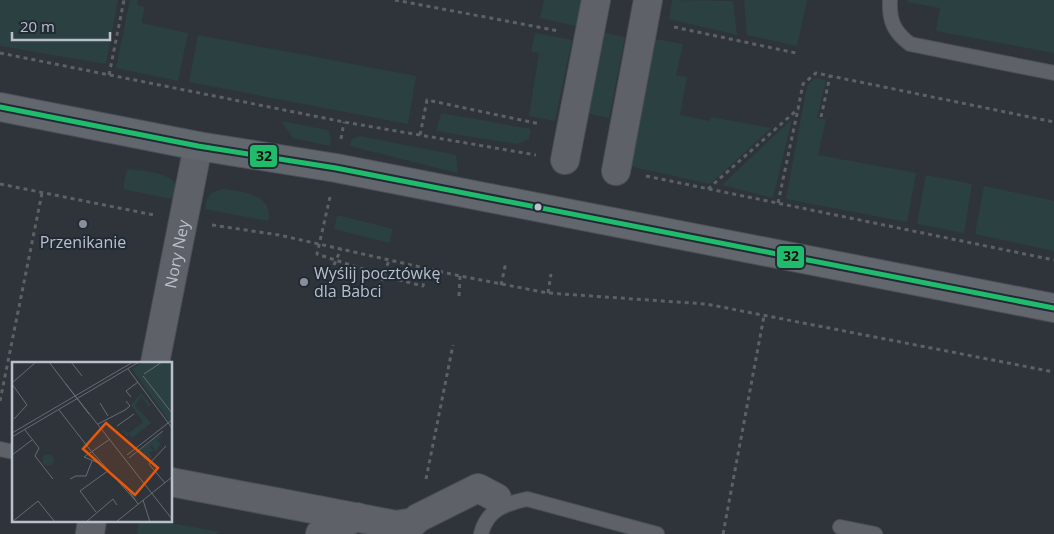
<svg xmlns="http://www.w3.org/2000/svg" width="1054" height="534" font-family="'Open Sans',sans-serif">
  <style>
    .green { fill: #2b4041 }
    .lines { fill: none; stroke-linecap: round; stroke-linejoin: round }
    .lane-casing { stroke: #4c5055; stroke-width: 16 }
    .street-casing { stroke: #4c5055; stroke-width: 30 }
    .secondary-casing { stroke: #4c5055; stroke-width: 30 }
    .path { stroke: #5c6166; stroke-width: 3; stroke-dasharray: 4 4; stroke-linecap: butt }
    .lane { stroke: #5e6268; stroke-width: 14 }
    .street { stroke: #5e6268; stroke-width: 28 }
    .secondary { stroke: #62666d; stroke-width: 28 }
    .bus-1-casing { stroke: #212a35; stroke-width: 9 }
    .bus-1 { stroke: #20bc6c; stroke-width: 5 }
    .bus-dot { fill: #b9c0ca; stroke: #212a35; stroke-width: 2 }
    .poi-dot { fill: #888f98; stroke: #212a35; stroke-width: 2 }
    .labels { text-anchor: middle; stroke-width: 4; stroke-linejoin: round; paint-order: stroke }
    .poi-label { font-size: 16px; fill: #b9c0ca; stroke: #212a35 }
    .street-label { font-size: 16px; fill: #b9c0ca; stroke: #212a35 }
    .inset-road { fill: none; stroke: #666c74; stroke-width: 1 }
    .view { fill: #e8590c; fill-opacity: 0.15; stroke: #e8590c; stroke-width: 2.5 }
    .inset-edge { fill: none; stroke: #b9c0ca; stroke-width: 2.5 }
    .line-badge { stroke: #212a35; stroke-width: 2 }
    .pale-badge-label { font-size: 14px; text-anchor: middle; font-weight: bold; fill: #111 }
  </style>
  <rect width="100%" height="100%" fill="#2e343a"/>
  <g class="green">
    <polygon points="0,0 118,0 106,64 0,46"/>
    <polygon points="130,0 138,0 137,5 145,7 141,23 188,33 178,81 116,68"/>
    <polygon points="544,0 582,0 576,26 540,18"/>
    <polygon points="672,0 733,1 737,35 669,19"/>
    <polygon points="744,0 807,0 797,46 747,35"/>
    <polygon points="908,0 1054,0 1054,53 936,31 940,8 907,2"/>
    <polygon points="601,32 625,37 609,118 585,113"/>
    <polygon points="535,33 572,40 555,121 529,116 539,53 531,52"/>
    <polygon points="198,35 416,76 408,124 189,82"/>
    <polygon points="649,38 683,44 676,75 687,77 680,115 710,121 711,117 771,128 710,184 624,165"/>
    <polygon points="815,78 826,80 817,118 826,119 818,155 916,173 907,222 786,199 807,86"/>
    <polygon points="441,113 531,129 529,139 517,144 436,131"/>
    <polygon points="792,119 773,198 722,185"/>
    <polygon points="281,121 328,130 331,137 330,146 293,138"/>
    <polygon points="359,136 456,155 458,173 350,146 351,140"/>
    <path d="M127 169C140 171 173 171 177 188 177 192 177 197 176 200L123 189Z"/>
    <polygon points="926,175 972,184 964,233 917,224"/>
    <polygon points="984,186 1054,201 1054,251 975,234"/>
    <path d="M224 189C242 192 274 194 268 221L205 209C206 196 211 191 224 189Z"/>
    <polygon points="337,215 393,229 389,243 334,229"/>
    <polygon points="139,520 153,520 221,532 215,534 137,534"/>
  </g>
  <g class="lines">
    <g class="lane-casing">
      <g id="lane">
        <path d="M890 0C889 21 894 32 910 44L1054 73"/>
        <polyline points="0,449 14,452"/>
        <polyline points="840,527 875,534"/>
        <path d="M481 534C487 510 504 504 527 499L657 534"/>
      </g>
    </g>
    <g class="street-casing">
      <g id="street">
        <polyline points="565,160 596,0"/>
        <polyline points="616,171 648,0"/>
        <path id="s1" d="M155 363 198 146"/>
        <polyline points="171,482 396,525 414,522 418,518 478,488 497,498"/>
        <polyline points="90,534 92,520"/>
        <polyline points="320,534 357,517"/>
      </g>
    </g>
    <g class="secondary-casing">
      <polyline id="secondary" points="0,107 198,146 336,168 1054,308"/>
    </g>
    <g class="path">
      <polyline points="395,0 559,31"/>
      <polyline points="674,27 796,53"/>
      <polyline points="0,53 344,122 536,155"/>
      <polyline points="109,75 124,0"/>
      <polyline points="821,117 830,76"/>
      <polyline points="420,135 427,100 540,124"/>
      <polyline points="341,139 344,122"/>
      <polyline points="646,176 1054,260"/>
      <polyline points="0,184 154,215"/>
      <polyline points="708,189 798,109 803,84 816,73 1054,122"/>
      <polyline points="330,197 317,254 384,276 423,286 427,269"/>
      <polyline points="778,203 798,109"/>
      <polyline points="212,225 279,235 460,276 548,293 706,304 1054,372"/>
      <polyline points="334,265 341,249"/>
      <polyline points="382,281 389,260"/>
      <polyline points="501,285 506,262"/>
      <polyline points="548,293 551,274"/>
      <polyline points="459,296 460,276"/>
      <polyline points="0,401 42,193"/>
      <polyline points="426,479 453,345"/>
      <polyline points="723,534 764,316"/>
    </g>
    <use href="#lane" class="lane"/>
    <use href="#street" class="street"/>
    <use href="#secondary" class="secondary"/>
    <g class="bus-1-casing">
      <polyline id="bus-1" points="0,107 198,146 336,168 1054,308"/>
    </g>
    <use href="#bus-1" class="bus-1"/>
  </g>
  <circle class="bus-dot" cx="538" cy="207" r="4.5"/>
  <g class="poi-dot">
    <circle cx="83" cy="224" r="5"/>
    <circle cx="304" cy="282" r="5"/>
  </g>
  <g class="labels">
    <g class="poi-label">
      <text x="83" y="248">Przenikanie</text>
      <text x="314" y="279" text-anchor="start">Wyślij pocztówkę<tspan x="314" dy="18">dla Babci</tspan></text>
    </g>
    <g class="street-label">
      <text dy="6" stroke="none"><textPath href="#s1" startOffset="111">Nory Ney</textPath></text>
    </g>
  </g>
  <g transform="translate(12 362)">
    <rect width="160" height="160" fill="#2e343a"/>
    <path d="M131 0H160V63L120 7ZM129 31 139 43 133 46 136 43 129 34 123 44 139 61 120 76 117 72 115 75 109 66 117 71 131 60 119 43ZM147 73 150 76 145 78 148 82 144 90 140 83 138 85 142 89 137 90 141 96 132 98 127 89ZM30 98a6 6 0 1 1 12 0a6 6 0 1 1-12 0Z" fill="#2b4041"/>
    <path class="inset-road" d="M37 0 50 17M59 0 70 14M116 7 160 66M132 12 150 0M131 14 160 51M50 17 160 157M0 21 24 0M53 21 77 52M0 22 15 43 2 57M119 35 114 29 126 20M88 41 96 54M47 48 79 89M86 62 113 48 118 44 114 39M105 64 122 52M13 68 27 86 23 94 41 117M0 71 121 0M0 75 127 0M80 90 123 138M0 93 20 78M115 93 160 58M117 96 151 69M89 102 72 95 98 77M58 117 64 114H74L80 99M153 121 137 102 154 84M113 123 126 142M131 138 138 160M84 150 68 129 97 108M0 160 26 139 43 160M74 160 101 137 105 143M104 160 160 115"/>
    <path class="view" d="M94 61 146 106 123 133 71 87Z"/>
    <rect width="160" height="160" class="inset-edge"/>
  </g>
  <g class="line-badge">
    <rect x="249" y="144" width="29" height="24" rx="5" fill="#20bc6c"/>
    <rect x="776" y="245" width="29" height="24" rx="5" fill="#20bc6c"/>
  </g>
  <g class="pale-badge-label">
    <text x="264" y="161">32</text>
    <text x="791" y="261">32</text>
  </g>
  <path d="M12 32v8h98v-8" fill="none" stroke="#b9c0ca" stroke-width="2.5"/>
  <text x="20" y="32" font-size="15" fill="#b9c0ca" stroke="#212a35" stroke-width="4" paint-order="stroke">20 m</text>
</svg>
